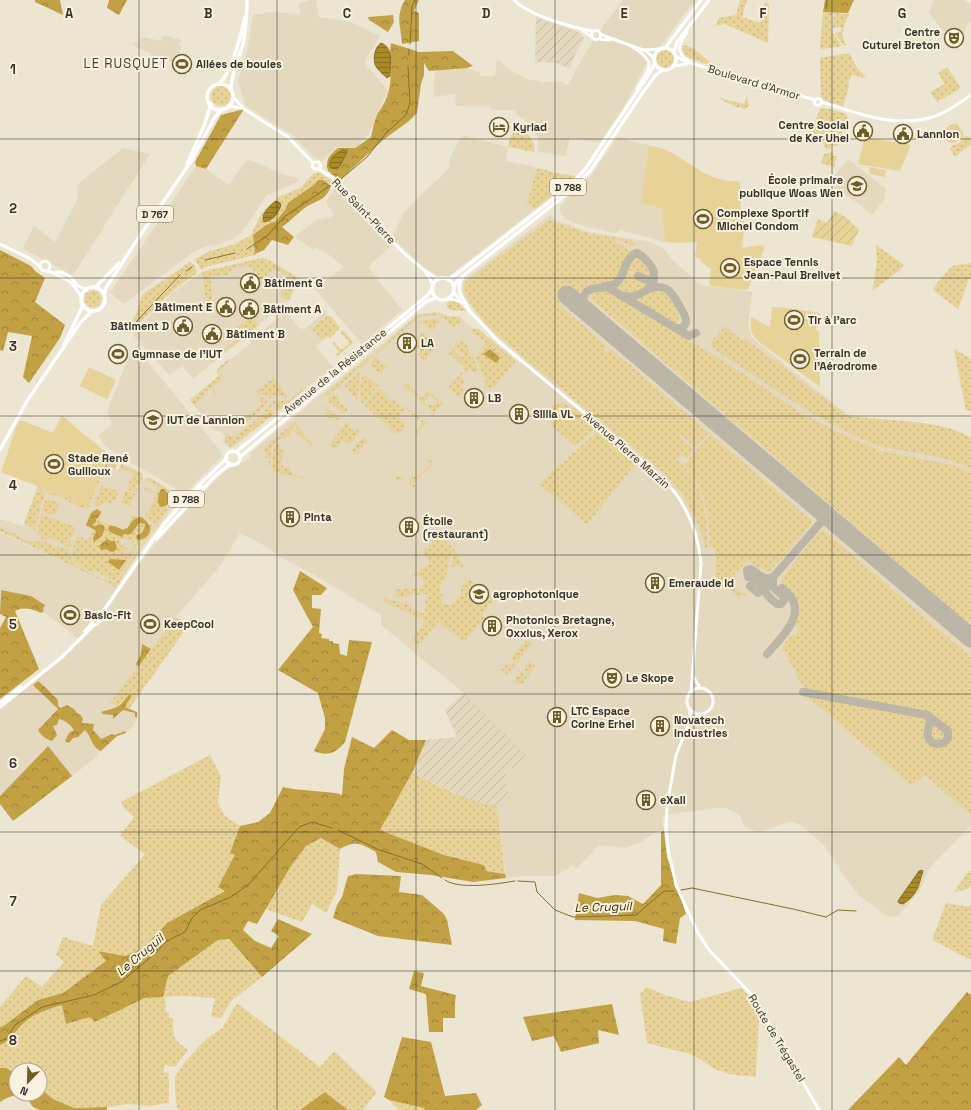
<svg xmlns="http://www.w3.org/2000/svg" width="971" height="1110" font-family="'Space Grotesk',sans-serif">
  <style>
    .built { fill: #e4d9be }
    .industrial { fill: url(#industrial-furrows) }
    .grass { fill: url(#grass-dots) }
    .forest { fill: url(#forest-crowns) }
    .garden { fill: url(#garden-furrows) }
    .pitch { fill: #e7d298 }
    .water { fill: url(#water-rules); stroke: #866f28 }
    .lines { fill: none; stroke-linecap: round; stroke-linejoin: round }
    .stream { stroke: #866f28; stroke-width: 1 }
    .taxiway { stroke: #bcb6a6; stroke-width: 8 }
    .runway { stroke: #bcb6a6; stroke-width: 19 }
    .secondary { stroke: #fff; stroke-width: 3 }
    .primary { stroke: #fff; stroke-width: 3.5 }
    .grid { fill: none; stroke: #36332c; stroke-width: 1; stroke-opacity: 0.55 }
    .labels { text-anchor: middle; stroke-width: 4; stroke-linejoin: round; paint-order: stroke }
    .shield { fill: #faf2de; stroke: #716c61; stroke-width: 1 }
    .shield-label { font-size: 10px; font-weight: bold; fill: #36332c }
    .poi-label { font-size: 11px; font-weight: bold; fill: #36332c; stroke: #faf2de; text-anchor: start }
    .street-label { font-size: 11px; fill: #36332c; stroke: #faf2de }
    .water-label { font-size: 12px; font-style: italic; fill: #3c2e04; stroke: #faf2de }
    .quarter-label { font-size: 13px; letter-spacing: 1px; fill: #494333; stroke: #faf2de }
    .grid-label { font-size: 13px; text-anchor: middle; font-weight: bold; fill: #36332c; stroke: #faf2de; stroke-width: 4; stroke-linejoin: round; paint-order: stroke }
  </style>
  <defs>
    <pattern id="industrial-furrows" width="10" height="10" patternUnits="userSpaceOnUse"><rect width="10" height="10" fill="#e4d9be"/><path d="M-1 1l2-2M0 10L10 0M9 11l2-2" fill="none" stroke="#c4bba3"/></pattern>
    <pattern id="grass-dots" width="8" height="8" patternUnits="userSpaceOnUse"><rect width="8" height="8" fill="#e7d298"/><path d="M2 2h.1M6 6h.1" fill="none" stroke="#c7b583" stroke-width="1.8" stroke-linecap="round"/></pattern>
    <pattern id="forest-crowns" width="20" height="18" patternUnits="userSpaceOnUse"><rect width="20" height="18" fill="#c2a144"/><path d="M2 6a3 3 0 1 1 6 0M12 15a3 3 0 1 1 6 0" fill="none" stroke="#9e8439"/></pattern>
    <pattern id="garden-furrows" width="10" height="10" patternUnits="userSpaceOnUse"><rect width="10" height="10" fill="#e7d298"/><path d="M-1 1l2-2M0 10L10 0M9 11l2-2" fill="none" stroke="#c7b583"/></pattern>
    <pattern id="water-rules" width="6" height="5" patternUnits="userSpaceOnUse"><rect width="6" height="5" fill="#a98926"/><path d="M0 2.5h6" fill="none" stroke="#8a7121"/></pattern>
  </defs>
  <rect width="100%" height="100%" fill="#ece5d1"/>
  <g class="built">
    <polygon points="311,0 316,0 319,17 351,22 380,36 364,62 388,91 368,135 355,148 337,147 321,162 312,156 295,137 245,105 238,81 247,53 253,15 274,12 301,14 298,3"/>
    <polygon points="623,0 695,0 646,65 622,110 599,143 570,138 565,156 538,152 538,137 523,118 517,116 515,110 496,110 489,108 489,105 485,107 455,106 456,95 455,94 434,97 434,81 436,70 467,68 479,72 480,76 495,76 497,59 513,72 528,79 542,82 562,81 564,84 568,85 587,50 605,23"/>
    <polygon points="934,0 964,0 971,5 971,22 969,21 962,36 950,31 947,37 929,12"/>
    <polygon points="163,35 181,40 179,45 182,47 174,62 150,57 150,53 135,47 134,44 143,37 162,41"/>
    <polygon points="462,135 508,147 506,161 536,167 532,187 526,203 535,209 449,276 438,276 423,267 396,241 368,267 402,310 362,344 313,287 324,282 344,267 331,256 315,247 312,249 295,237 316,220 331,217 334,214 326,203 327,200 333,191 338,187 358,213 388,242 393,236 403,214 403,213 431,185 441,177 449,167 450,157"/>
    <polygon points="619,137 637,143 650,145 641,203 662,209 665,242 660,242 657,240 620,230 616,233 586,227 565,219 559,209 561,205 592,174 617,138"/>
    <polygon points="123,148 150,154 73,275 23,249 34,225 55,242 77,200 78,184"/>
    <polygon points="247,159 285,175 297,178 299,181 267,195 242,232 233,239 218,245 207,246 192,253 124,304 110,293 196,166 206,169 229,185"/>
    <polygon points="848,159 886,189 884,200 872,215 851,198 828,184"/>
    <polygon points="550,215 556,220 589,232 650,242 666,250 670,258 701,285 752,292 748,328 752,338 847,414 854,417 931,424 953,429 971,437 971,826 933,864 928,871 920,891 898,916 892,917 885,915 860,896 846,879 824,845 801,825 795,823 789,822 762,831 756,832 745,826 743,824 740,816 734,812 725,808 717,808 672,814 662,817 664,831 656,832 639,843 625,848 599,845 576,869 573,865 556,876 524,876 506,878 497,807 412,773 426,740 457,737 445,710 464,693 381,625 381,615 316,576 284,559 263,545 240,533 220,566 176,617 111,703 137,712 134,725 124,734 117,736 105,746 94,759 72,776 47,746 0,796 0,710 81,641 45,613 41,613 44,611 43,609 45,605 31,596 1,590 0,592 0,532 116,588 0,531 0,519 23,526 38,486 86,505 109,455 118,462 115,470 118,471 122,464 142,473 143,478 146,479 148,477 154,480 174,494 176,503 145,543 117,587 193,503 225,471 249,459 250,453 418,314 435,312 442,313 448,316 453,317 459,316 474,329 478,328 520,363 523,359 493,333 475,312 462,294 463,281"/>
    <polygon points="261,258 267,259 301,280 300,284 294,288 291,298 193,379 182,366 169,375 133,335 137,328 176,290 202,272"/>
    <polygon points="326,310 327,311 326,314 328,316 330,316 339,327 316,346 333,367 237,444 231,448 228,447 223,441 225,436 221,431 215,431 190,400 219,376 216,372 218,368 229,359 231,359 251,343 250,341 286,312 300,329 302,328 304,330 325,312 324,311"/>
    <polygon points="135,346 222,453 222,456 184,494 155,476 125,460 105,445 98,436 112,424 107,412 123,371"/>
  </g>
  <g class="industrial">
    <polygon points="536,17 581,33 584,38 574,57 570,69 556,63 535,62"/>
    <polygon points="464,694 526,755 528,761 505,771 509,800 497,808 498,816 457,794 412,773 426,740 457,737 445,710"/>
  </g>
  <g class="grass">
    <polygon points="740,0 747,0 742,17 760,23 765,2 769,4 768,43 725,24 716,26 719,18 736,15"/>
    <polygon points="823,12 832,12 831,30 842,46 823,49 820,48"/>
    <polygon points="834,13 850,14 846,20 842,34 846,45 844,46 835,33 840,32 842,30 841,27 833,28"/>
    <path d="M682 45C693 44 707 60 715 67L688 57 683 52Z"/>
    <circle cx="665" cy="59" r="9"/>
    <path d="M843 54H850C854 63 857 70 865 75L864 78 852 75 848 83 849 86 843 106 825 101 821 96 820 58Z"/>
    <polygon points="947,67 961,88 937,102 930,92 945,84 938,73"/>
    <circle cx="221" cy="96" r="10"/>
    <polygon points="747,96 748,104 750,105 745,110 740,106 739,108 723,101 720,98 744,104"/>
    <polygon points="825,108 844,113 847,116 845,130 834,129 832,143 838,144 838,146 831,145 830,149 826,149 823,143 821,133 815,134 813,136 810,136 820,109"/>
    <path d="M520 122 534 144V152L508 147C510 137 513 130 520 122Z"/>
    <path d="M952 124H957L964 134 962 138 954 143C948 142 946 141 943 135L945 132 944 130Z"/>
    <polygon points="965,136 968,136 971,140 971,144 955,157 950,149 953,145 958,144"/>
    <polygon points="539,168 555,173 576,176 536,209 526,203 532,186 536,169"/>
    <polygon points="314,173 320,173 334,182 331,186 323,180 288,203 285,210 276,221 266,225 255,255 209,266 201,270 195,259 210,251 235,244 251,235 260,216 269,205 281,196 300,188"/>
    <path d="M549 220 591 234 631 240 635 245 634 247 615 238V242L629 250 630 255 615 280 587 286 579 292 573 287 559 304 607 347 604 351 606 353 611 349 709 433 695 448 680 434 679 437 694 449 687 458 681 454 677 460C705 484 707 512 708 547L706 549 702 534 685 498 664 473 524 358 493 331 476 312 465 294 463 288 465 282Z"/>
    <polygon points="876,245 904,265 899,271 873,290 877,260"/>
    <path d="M636 257C643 260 650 270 651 279L639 273 637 278 650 283 649 284C638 296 631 297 617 288L626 272 634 275 636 273 627 270 633 258Z"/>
    <path d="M261 258 267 259 301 280C300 285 297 284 295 288 291 292 292 297 288 301L287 299 285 300 280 293 295 281 275 269 264 277 261 278 251 267 247 265 235 267 227 275 210 276 212 296V300L210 303H206L202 272Z"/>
    <path d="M190 262 194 265 197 273C172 289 157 307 136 326L133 332 131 327 132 322 137 312 140 300 143 294Z"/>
    <polygon points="971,263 971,279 969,279 958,309 933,290 938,282 952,266"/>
    <polygon points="93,290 99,292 102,298 100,305 94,308 88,306 84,300 86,293"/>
    <polygon points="602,290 610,291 750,378 801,413 844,435 881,451 956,466 971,473 971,626 589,297 593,292"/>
    <path d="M654 290C657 290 661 290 664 292 671 296 684 316 677 323H673L635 300Z"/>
    <polygon points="452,300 457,301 467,311 450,310 446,306 448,302"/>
    <polygon points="435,313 448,317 458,317 463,321 453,327 440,315 424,316 417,319 370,359 369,358 418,315"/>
    <polygon points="327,316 332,317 340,328 330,338 328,336 325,339 323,337 320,339 313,329 311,330"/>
    <polygon points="250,317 259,325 212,363 211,360 236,340 230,332"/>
    <polygon points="433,319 442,322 439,322 432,331 422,323 421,324 418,321"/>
    <path d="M725 326 740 339 746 340 778 363 846 415 855 417C884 420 948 421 971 438V469C950 457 925 455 901 450 891 449 881 447 871 443 814 420 765 382 714 349L712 346V341Z"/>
    <polygon points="473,329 478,329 516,361 490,390 487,389 485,379 475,356 477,357 480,354 478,352 480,352 479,350 486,343 472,331"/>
    <polygon points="341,331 344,331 353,342 352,344 336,357 335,356 339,352 332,342 334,342 341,350 350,343 342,334 341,335"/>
    <polygon points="422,333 437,346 424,361 418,355 421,351 413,344 420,338 418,337"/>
    <polygon points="461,341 466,344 478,369 476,373 474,372 473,373 470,368 465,371 463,369 464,367 450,354 448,355 453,349 461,358 464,355 461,352 460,353 454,348"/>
    <polygon points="954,349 971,359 971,410 966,411"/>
    <polygon points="368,358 369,360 326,397 324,394"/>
    <polygon points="375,358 378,358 378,360 389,367 388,369 386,368 381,374 370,365 371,362"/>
    <polygon points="229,359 231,360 218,371 222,375 220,377 222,380 211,387 215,392 216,391 217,393 213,397 212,396 215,393 210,388 203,393 205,395 204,397 195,404 201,412 205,409 205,410 201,413 190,400 219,376 217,372 218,368"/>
    <polygon points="361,371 357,401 345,385"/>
    <polygon points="462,372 463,373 460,377 466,382 461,387 464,390 460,397 448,387 450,386"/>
    <path d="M363 374 374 383 379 385 362 404C358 397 361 382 363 374Z"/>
    <polygon points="273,377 287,395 288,396 286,398 284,396 274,396 274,398 270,398 263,394 260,395 256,392 271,380 271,379"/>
    <polygon points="408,382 411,384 409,386 422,398 429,391 444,404 442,406 440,405 434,413 435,414 433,417 431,414 433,412 428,407 430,405 433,406 437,401 430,395 424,402 428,405 427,407 403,386 405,383 407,384"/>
    <path d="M378 388 389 397 388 399 390 401 394 400 404 409 406 407 424 422 426 420 428 425 426 424 417 434 419 436 414 433 423 423 406 409 399 417 405 423C405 429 403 433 397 434L392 432 389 427 364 405Z"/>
    <polygon points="302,389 303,391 277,412 275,409 276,407 275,404 272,405 270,409 271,411 273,410 276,413 231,447 225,441 227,434 230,436 236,436 266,412 265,410 274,401 289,400"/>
    <polygon points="332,395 335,395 339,398 337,401 348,409 344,414 328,401 328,399 335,400 328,399"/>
    <path d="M263 397 267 401C264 410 254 416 246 422H245L243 419 262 404 259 399Z"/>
    <path d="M559 402C573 404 583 416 593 424V431L575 446 550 424 555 418 546 410Z"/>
    <polygon points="325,406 340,419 337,421 332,418 328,419 324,408"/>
    <polygon points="298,420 289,436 277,441 273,446 271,450 270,468 268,467 270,459 264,457 263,455 267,455 263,449"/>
    <polygon points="348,422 350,425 349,427 355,432 357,429 360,432 349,445 344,440 335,450 329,445"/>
    <polygon points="297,425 314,446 311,446 295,431"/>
    <polygon points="597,432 602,434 633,459 634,466 587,524 539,484"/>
    <path d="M710 434 811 520V524L784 556 770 571H767L759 567 758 568 747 560 729 581 743 594 744 593 747 595 745 597 742 595 739 598 716 577V557L713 547 710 546C708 511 707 492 684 465Z"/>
    <polygon points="363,437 368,441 358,451 360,453 355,454 352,450"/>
    <path d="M279 443V448L284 451 281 461 282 463 280 465 287 468H290L291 469 289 470 297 476H300L304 479 272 471C272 462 270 448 279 443Z"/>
    <polygon points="109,455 118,462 115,469 107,466 102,476 101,476 89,505 90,506 88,509 81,508 60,497 48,494 43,488 54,493 54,494 55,495 56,494 86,505"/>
    <polygon points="421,456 426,460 429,459 433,463 414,484 415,486 413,488 401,479 395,480 396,475 398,477 400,476 408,484 410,482 412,484 413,483 408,479 410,479 413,475 411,473 412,472 414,476 419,475 420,477 419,474 420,474 431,463 429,461 426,461"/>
    <polygon points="122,464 143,474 139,486 136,485 135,488 138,489 136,493 126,489 131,478 133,479 134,476 132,475 133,473 124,469 120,472 118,471"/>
    <path d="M148 478C156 481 171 489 174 497L166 507 167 510 157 524 154 523 145 516 146 513 148 514 156 494 144 489V487L156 492 159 486 147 481 145 482Z"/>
    <polygon points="38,486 41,487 45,497 41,503 35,530 33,530 33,527 24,524"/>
    <polygon points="101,486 107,489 108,487 117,491 117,493 118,494 115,501 114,500 112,503 106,502 99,506 94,505"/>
    <polygon points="126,491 135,494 130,506 121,503"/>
    <polygon points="46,499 59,503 55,515 46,513 42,509"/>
    <polygon points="176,503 145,543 116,587 0,531 0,528 18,535 18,537 30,542 44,541 54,546 66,548 69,551 71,559 76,566 102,579 113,582 118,579 147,539"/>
    <path d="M97 509 104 511H102L99 518 101 519V521L124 530 125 528 127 529 132 518 130 516H141L150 523 153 528 144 541H140L135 548 131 547 136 542 135 539H134V542L131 545 130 540H125L121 538 120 540 121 545 126 547 129 548 128 550 124 549 126 553H129L131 549 133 550 131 553 134 551 135 552 117 578 112 580H109V578L95 570 94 572C70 563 69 560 77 536L89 540 93 530 86 525 91 513Z"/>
    <path d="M41 514 75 527 72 538 70 537 69 538 70 543 73 544 71 547 69 548C62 544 56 540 48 537L46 541C33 535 39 525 41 514Z"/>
    <path d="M823 530 971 657V815L925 775 912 786 807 696 927 717 928 721 926 729V737C934 750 948 749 949 732L939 723 926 713 807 692C796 679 793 662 781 649L791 636 796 634 800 628 795 626C801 607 799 597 783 585L782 577 819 532Z"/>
    <path d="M437 538C450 540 459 556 465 567L455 565 454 567H451L454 555 450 554 445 581H442L439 593 443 594 441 603 451 605 460 597 462 586 470 579 494 599 482 614 485 617 464 642 438 622 418 646 412 641 425 620 389 604 383 599 384 596 391 600 411 605 412 609 425 614V599H427V594L416 595 414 593H411L407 597H395L397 590 399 589 422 588V585H424L422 578 419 576 409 577 430 564 423 551Z"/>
    <polygon points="176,617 188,626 129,709 125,707 131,697 127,696 118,706 110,703"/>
    <polygon points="526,640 532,644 507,675 501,670 508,663 511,665 514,661 511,658"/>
    <polygon points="530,661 536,666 520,686 514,681 522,671 525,674 527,672 524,669"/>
    <path d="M931 720 948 734C947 740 943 745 937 744L930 740 927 731Z"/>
    <polygon points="210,755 221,776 218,802 224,815 240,826 230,853 236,855 218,887 226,890 167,923 143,948 125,956 98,951 107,961 63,993 38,1000 2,1027 0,1027 0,1007 26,976 42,987 64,962 56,955 63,937 93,946 101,905 145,854 120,836 134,817 124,808 121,802"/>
    <path d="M412 773C439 786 467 801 497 807L505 874 486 871 484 865 444 855 380 830Z"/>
    <polygon points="322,838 340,849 337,891 326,913 312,904 302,922 266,909 291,866 306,846"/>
    <polygon points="971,871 971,887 964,890 954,892 967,873"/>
    <polygon points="946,903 969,907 971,905 971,960 932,940"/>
    <path d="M228 939 262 977 231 1001 221 1018 211 1016 215 998 181 996 165 997 166 1012 169 1013V1018H173C173 1038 172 1038 188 1050L175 1067 165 1065 163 1072 169 1073 168 1078 169 1079V1103L149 1106 128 1104 107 1107 74 1108 53 1099 40 1088V1070H16V1074L6 1068H0V1045C11 1041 16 1029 25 1022 35 1013 50 1009 62 1005L67 1024 90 1017 95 1022 145 998 162 997 168 976 218 940Z"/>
    <polygon points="647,987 665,995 690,1002 741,988 753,1000 759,1013 756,1077 729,1074 715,1069 695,1056 686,1053 647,1043 640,994"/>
    <polygon points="237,1003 320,1067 334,1051 377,1092 363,1110 348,1110 325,1092 300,1110 179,1110 177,1108 175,1090 175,1077 184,1063 204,1041 223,1027"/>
    <polygon points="389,1100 424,1108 425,1110 399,1110"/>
  </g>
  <g class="forest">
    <polygon points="35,0 60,0 63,15 35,2"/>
    <polygon points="109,0 127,0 119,15 107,8"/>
    <path d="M405 0H419L414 11 419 13V41L402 44C401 25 395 17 405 0Z"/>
    <polygon points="825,0 854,0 848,13 823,12"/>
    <polygon points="393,15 394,22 388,32 369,20 368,17"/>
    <path d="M391 43 419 52 453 51 473 66 467 68 429 71 424 63V74L421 84 417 113 409 121 383 140 342 178 338 179 328 171C325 160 329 155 338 148H355L371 137C373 130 374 120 378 113 383 106 387 99 389 90 393 75 388 59 391 43Z"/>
    <polygon points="244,109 206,169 196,166 195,162 221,115"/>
    <path d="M318 180H323L331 186C325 201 319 199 306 207 298 213 290 221 282 227L294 237 288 245 272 240 264 250 255 254 253 235 266 225 276 221 285 210 288 203 315 184Z"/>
    <polygon points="0,250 31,266 35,271 45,278 35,302 65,325 60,338 29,383 23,377 32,336 8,332 3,351 0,350"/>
    <polygon points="490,349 500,358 496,363 483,354"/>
    <path d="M161 489H164L170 495V498L166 506 160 507C157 502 158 494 161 489Z"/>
    <polygon points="97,509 101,512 99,517 96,519 96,522 92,525 94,527 99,524 103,525 105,528 102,536 94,542 93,538 96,533 95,530 86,525 91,513"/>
    <path d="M140 517C153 523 155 537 138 540L136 538 137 535 142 533 145 526V524L139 523 132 533 128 535 125 533 122 537 110 532 108 529 109 526H114L124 530 125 528 127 529 133 520Z"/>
    <polygon points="107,539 111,541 115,541 117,549 113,552 109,551 107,549 101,550 99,546"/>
    <polygon points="110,559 126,560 119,570 108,562"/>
    <path d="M300 571 327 588 321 595H312V608L321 609 319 633 322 634 321 638 329 639V641H333V643L339 644 340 654 347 656 349 640 372 642 345 742C336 753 328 757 314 751L325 729V718L318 693 278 670 313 627 293 590Z"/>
    <path d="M1 590 31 596 45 605 43 609 44 611 41 613C33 609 23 606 15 611L39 669 0 699V628L6 617 0 614Z"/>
    <polygon points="142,644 151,649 138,667 136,664 141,654"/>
    <path d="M38 681 44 686 58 700V706L61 708 67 705 74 709 78 714H80L83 719 82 723 94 724 93 730 101 739 112 734 115 735 125 731 126 733 117 736 101 751C91 747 92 737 85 730L78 737 73 738 69 743 65 741 69 733 74 730C70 724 66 721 59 719L57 725 53 726 57 735 52 741C46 739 41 736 38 730L58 709 33 685Z"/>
    <path d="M129 695H131V697L125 707 137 712V718L135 717V713L123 710 113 719V715L103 714 101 712C106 710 110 710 114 708 121 707 124 699 129 695Z"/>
    <path d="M392 730 409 740H426L412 773 380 830 444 855 484 865 486 871 505 874 506 878 473 882 431 875 396 872 378 862 376 852C361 844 356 840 340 849L321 838 306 846 291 866 257 924 248 921 243 930 255 941 271 948 279 936 271 931 278 919 312 934 262 977 229 939 218 940 168 976 163 997 145 998 95 1022 90 1017 66 1024 62 1005C49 1009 35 1013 25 1022 16 1029 11 1041 0 1045V1027H2L38 1000 63 993 106 961 98 951 125 956 143 948 167 923 225 891 218 887 235 855 230 853 240 826 258 822 270 813 283 787 293 789 336 793 342 795 344 769 352 737 374 748Z"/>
    <polygon points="48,746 72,776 13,821 0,804 0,796"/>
    <polygon points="664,831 667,857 686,914 680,918 676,944 663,941 664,929 635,921 575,920 579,893 597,898 615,895 628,896 643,904 661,885 661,832"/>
    <polygon points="356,874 401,876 399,892 422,895 444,914 447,920 452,945 378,936 333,918 337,905 342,897 348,876"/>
    <polygon points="414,971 424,973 421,986 456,995 455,1002 455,1018 443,1018 443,1032 429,1032 426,994 409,989"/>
    <polygon points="967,992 971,995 971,1110 848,1110 899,1057 906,1065"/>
    <polygon points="612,1004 619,1035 598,1030 599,1043 561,1052 554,1036 532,1041 523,1017"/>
    <polygon points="402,1037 431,1042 445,1096 476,1093 482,1105 476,1110 425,1110 424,1108 389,1100 384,1097"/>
    <path d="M0 1068H6L16 1074V1094H40V1088L53 1099 74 1108 107 1107V1110H40L33 1107 25 1096C13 1095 9 1096 0 1102Z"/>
    <polygon points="325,1092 348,1110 300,1110"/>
  </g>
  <g class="garden">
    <polygon points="833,152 834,156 837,156 834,167 821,163 824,154"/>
    <polygon points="834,211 847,218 859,230 854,240 852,246 812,237 818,219 827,223"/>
  </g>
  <g class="pitch">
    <polygon points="834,130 842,131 840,144 832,143"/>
    <polygon points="865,137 911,145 900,171 858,164"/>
    <path d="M649 146C684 149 699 183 738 181L740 183 741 212 743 213 744 231 742 248 761 245 765 247 748 289 744 290 711 286 709 283 711 269 701 262V259L695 257 697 242 679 243 665 242 662 209 641 203Z"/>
    <polygon points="870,167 886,170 885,177 869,174"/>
    <path d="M772 307 788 308 820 313 816 331H819L820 387 758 341C750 333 750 327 751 317L770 327Z"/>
    <polygon points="89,367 116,380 107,399 80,386"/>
    <path d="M62 415C77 430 94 441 109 455L86 505 1 472 16 427 21 420 53 433Z"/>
  </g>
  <g class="water">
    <path d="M381 43C394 48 390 64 390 76L387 78C384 75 380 72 377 68 372 61 374 48 381 43Z"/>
    <path d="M343 150H346L347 152 340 166 337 169 331 168 329 165C330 158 336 153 343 150Z"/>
    <path d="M276 201 280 203 281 205C278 213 274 220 264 222 260 214 270 206 276 201Z"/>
    <path d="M922 870 923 871C918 887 918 894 903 904L899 903 898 901 919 871Z"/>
  </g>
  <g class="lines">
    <g class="stream">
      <polyline points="826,9 827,0"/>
      <polyline points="410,44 412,6 415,0"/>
      <polyline points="409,55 409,49"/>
      <polyline points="341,179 367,157 386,133 405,116 410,104 408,66"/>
      <polyline points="247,249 267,236 284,217 334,183"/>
      <polyline points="205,260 235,253"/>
      <polyline points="186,271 192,267"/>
      <polyline points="136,322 180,275"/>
      <polyline points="338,830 377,849 422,864 442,878"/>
      <path d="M445 880C459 890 497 884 515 881"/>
      <polyline points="518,881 535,882 537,892 555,910 573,917 636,915 664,891 674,891"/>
      <polyline points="681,890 692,888 793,909 826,917 838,910 856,911"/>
      <polyline points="0,1041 6,1039 15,1025 42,1007 94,995 121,982 158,951 165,942 185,932 192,918 200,910 231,897 249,884 299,827 312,822 332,828"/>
    </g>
    <g class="taxiway">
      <polyline points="638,276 653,282"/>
      <path d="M605 286C608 285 612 285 615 284 625 278 624 258 636 253 640 254 643 257 646 260 656 270 657 280 647 290"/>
      <path d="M625 296C632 298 637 295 643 292 668 278 673 295 684 314 687 320 687 324 682 328H675"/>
      <path d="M583 302C580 299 576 300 574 304L573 308 589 313"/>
      <path d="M589 313C584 307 581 300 586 292L591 289 607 287 689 336 696 333"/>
      <polyline points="820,510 823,515 822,521"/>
      <path d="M768 583 760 584 754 579 748 577 747 570 751 569 764 578H773V587L784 597V600L781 604H777C762 592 762 590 775 575L822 521 827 519 834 521"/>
      <polyline points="750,586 758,593 766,586"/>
      <path d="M767 654C779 640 805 617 791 597 789 594 785 591 782 588"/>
      <path d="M803 692 927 715 948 731V738L944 743 935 744C923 738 929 730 930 720L927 715"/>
    </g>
    <polyline class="runway" points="567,295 971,638"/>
    <g class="secondary">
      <path d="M514 0C528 15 573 28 593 31"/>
      <polyline points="582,30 592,37"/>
      <circle cx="596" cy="35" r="4.5"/>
      <path d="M687 32C678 45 675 53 690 62"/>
      <polyline points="601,34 607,37 646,51 654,58"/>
      <polyline points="599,39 610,40"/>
      <path d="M631 46C657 62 651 66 637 89"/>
      <polyline points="645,50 659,49"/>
      <polyline points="676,56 684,61 815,100"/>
      <polyline points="674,66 687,64"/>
      <polyline points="233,97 244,109 288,137 313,163"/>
      <circle cx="818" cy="102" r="3.5"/>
      <path d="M822 102C860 114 897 129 936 116 949 111 960 103 971 95"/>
      <polyline points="228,106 242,108"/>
      <polyline points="313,163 315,162 319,162 321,166 319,169"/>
      <polyline points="313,163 312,167 314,169 319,169"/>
      <polyline points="319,169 340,183 363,212 405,254 425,271 438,279"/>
      <polyline points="0,244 31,259 40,267"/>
      <circle cx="45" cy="266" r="5"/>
      <path d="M47 271C61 274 72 286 87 289"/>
      <path d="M56 272C65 272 72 277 77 285"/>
      <polyline points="426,273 429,277 433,286"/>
      <polyline points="72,284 82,297"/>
      <path d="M454 292 461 302 499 342 658 474C684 498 698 528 701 564L691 692"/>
      <polyline points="450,299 459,301"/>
      <polyline points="693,676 700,688"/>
      <circle cx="700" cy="701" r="13"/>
      <polyline points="690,709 690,721 676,755 667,806 666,828 668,849 676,885 698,933 709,950 752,995 819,1110"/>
      <polyline points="690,724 699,714"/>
    </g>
    <g class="primary">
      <polyline points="666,47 701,0"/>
      <circle cx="665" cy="59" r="11"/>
      <polyline points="674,52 677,42 709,0"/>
      <path d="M219 84C232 71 241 35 245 17"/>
      <circle cx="220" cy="97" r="13"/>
      <path d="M231 90C231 74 239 59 243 44 246 29 247 15 247 0"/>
      <polyline points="187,164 204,126 211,104"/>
      <path d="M463 277C453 291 465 299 470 312"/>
      <circle cx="443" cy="289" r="11"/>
      <polyline points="448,279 454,276 571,185 586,168 651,71 655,63"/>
      <polyline points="454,286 458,280 469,271 574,188 590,171 643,92 656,75 662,70"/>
      <circle cx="93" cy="299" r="12"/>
      <polyline points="95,288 119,263"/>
      <polyline points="104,294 106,288 137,240 190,163 215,117 222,109"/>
      <polyline points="64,345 83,305"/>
      <polyline points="0,450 27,401 80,323 92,311"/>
      <circle cx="233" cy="458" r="7"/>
      <polyline points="236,452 428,295 432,289"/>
      <polyline points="240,457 427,301 436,298"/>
      <polyline points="193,500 192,497 201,486"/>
      <polyline points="157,538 216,475 230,464"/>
      <polyline points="102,613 164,524 192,492 226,459"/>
      <polyline points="85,631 91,625 95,615 98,612 102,613"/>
      <polyline points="0,703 21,687"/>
      <polyline points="0,707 62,657 93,626 102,620 104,616 102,613"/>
    </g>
  </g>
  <path class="grid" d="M139 0V1110M277 0V1110M416 0V1110M555 0V1110M694 0V1110M832 0V1110M0 139H971M0 278H971M0 416H971M0 555H971M0 694H971M0 832H971M0 971H971"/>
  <defs>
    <g id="theatre-ring" transform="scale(1)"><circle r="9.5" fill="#faf2de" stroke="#6d5b29" stroke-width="1.5"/><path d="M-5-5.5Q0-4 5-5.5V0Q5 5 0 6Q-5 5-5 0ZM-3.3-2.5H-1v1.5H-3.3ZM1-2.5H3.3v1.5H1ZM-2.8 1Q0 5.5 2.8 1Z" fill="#6d5b29"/></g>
    <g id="stadium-ring" transform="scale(1)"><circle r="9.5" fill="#faf2de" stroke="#6d5b29" stroke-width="1.5"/><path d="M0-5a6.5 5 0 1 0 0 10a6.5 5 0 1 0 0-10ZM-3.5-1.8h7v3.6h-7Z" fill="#6d5b29"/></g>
    <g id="hotel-ring" transform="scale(1)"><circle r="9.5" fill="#faf2de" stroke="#6d5b29" stroke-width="1.5"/><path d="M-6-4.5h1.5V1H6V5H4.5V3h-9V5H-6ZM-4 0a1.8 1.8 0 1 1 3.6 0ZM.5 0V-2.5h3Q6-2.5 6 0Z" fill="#6d5b29"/></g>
    <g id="civic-ring" transform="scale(1)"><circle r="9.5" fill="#faf2de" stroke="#6d5b29" stroke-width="1.5"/><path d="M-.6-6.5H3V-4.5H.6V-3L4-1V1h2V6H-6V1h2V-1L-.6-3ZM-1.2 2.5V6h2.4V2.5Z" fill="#6d5b29"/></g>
    <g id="school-ring" transform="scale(1)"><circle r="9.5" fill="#faf2de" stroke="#6d5b29" stroke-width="1.5"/><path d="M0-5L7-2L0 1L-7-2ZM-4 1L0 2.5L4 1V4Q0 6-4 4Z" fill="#6d5b29"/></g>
    <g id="building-ring" transform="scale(1)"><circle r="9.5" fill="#faf2de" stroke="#6d5b29" stroke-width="1.5"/><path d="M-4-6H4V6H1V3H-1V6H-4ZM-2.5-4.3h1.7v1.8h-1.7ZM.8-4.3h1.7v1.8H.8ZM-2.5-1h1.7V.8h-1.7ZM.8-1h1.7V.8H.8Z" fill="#6d5b29"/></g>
    <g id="university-ring" transform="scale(1)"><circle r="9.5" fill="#faf2de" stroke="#6d5b29" stroke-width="1.5"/><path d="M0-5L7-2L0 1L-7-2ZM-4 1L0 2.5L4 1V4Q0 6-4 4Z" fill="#6d5b29"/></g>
  </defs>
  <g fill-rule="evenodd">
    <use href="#theatre-ring" x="954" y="38"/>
    <use href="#stadium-ring" x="182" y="64"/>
    <use href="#hotel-ring" x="499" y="127"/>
    <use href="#civic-ring" x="863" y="131"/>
    <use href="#civic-ring" x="903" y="134"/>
    <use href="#school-ring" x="857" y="186"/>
    <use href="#stadium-ring" x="703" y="219"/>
    <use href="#stadium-ring" x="730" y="268"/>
    <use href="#civic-ring" x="250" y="283"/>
    <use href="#civic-ring" x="226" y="307"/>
    <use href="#civic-ring" x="249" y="309"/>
    <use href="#stadium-ring" x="794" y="320"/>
    <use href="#civic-ring" x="183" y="326"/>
    <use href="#civic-ring" x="212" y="334"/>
    <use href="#building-ring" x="407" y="343"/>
    <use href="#stadium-ring" x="118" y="354"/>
    <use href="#stadium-ring" x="800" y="359"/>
    <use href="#building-ring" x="474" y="398"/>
    <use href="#building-ring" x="519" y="414"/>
    <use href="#university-ring" x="153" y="420"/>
    <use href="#stadium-ring" x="54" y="464"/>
    <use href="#building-ring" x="290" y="517"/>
    <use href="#building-ring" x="409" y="527"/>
    <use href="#building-ring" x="655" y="583"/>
    <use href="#university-ring" x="479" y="594"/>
    <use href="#stadium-ring" x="70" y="615"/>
    <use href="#stadium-ring" x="150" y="624"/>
    <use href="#building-ring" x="492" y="626"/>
    <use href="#theatre-ring" x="612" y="678"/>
    <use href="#building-ring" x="557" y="717"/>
    <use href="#building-ring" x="660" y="726"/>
    <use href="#building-ring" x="646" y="800"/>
  </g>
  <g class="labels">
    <g class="shield">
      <rect x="550" y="179" width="36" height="16" rx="3"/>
      <rect x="137" y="206" width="36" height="16" rx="3"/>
      <rect x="168" y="491" width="36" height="16" rx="3"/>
    </g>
    <g class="shield-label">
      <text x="568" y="191">D 788</text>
      <text x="155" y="218">D 767</text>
      <text x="186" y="503">D 788</text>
    </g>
    <g class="poi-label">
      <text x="940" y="36" text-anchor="end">Centre<tspan x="940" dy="13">Cuturel Breton</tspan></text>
      <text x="196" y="68">Allées de boules</text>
      <text x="849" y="129" text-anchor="end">Centre Social<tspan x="849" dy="13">de Ker Uhel</tspan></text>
      <text x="513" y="131">Kyriad</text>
      <text x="917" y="138">Lannion</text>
      <text x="843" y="184" text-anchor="end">École primaire<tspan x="843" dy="13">publique Woas Wen</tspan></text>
      <text x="717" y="217">Complexe Sportif<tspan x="717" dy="13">Michel Condom</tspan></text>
      <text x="744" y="266">Espace Tennis<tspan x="744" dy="13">Jean-Paul Brelivet</tspan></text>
      <text x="264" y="287">Bâtiment G</text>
      <text x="212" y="311" text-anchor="end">Bâtiment E</text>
      <text x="263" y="313">Bâtiment A</text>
      <text x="808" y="324">Tir à l'arc</text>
      <text x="169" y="330" text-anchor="end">Bâtiment D</text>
      <text x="226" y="338">Bâtiment B</text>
      <text x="421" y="347">LA</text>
      <text x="814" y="357">Terrain de<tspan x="814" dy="13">l'Aérodrome</tspan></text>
      <text x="132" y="358">Gymnase de l'IUT</text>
      <text x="488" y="402">LB</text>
      <text x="533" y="418">Sillia VL</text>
      <text x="167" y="424">IUT de Lannion</text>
      <text x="68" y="462">Stade René<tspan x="68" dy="13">Guilloux</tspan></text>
      <text x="304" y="521">Pinta</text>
      <text x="423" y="525">Étoile<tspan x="423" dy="13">(restaurant)</tspan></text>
      <text x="669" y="587">Emeraude Id</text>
      <text x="493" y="598">agrophotonique</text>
      <text x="84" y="619">Basic-Fit</text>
      <text x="506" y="624">Photonics Bretagne,<tspan x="506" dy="13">Oxxius, Xerox</tspan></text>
      <text x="164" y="628">KeepCool</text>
      <text x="626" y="682">Le Skope</text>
      <text x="571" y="715">LTC Espace<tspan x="571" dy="13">Corine Erhel</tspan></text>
      <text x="674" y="724">Novatech<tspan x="674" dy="13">Industries</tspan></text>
      <text x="660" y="804">eXail</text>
    </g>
    <g class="street-label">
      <text transform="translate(754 82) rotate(17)" y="4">Boulevard d'Armor</text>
      <text transform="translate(364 211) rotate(46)" y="4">Rue Saint-Pierre</text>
      <text transform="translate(335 371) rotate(-39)" y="4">Avenue de la Résistance</text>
      <text transform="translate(627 450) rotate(41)" y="4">Avenue Pierre Marzin</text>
      <text transform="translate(777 1038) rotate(59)" y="4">Route de Trégastel</text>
    </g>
    <g class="water-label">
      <text transform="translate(603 907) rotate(-2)" y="4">Le Cruguil</text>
      <text transform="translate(140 955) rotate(-40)" y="4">Le Cruguil</text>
    </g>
    <g class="quarter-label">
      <text x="126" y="68">LE RUSQUET</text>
    </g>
  </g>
  <g class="grid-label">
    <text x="69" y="18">A</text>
    <text x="208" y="18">B</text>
    <text x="347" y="18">C</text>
    <text x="486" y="18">D</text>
    <text x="624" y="18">E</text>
    <text x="763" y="18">F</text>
    <text x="902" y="18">G</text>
    <text x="13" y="74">1</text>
    <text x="13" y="213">2</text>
    <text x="13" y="351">3</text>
    <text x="13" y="490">4</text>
    <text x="13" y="629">5</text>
    <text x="13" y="768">6</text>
    <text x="13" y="906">7</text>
    <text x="13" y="1045">8</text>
  </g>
  <g transform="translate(28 1082) rotate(203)"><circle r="19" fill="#faf2de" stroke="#aca697"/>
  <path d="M0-3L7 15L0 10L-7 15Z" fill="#6d5b29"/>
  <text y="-6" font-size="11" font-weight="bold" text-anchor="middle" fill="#36332c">N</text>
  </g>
</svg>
